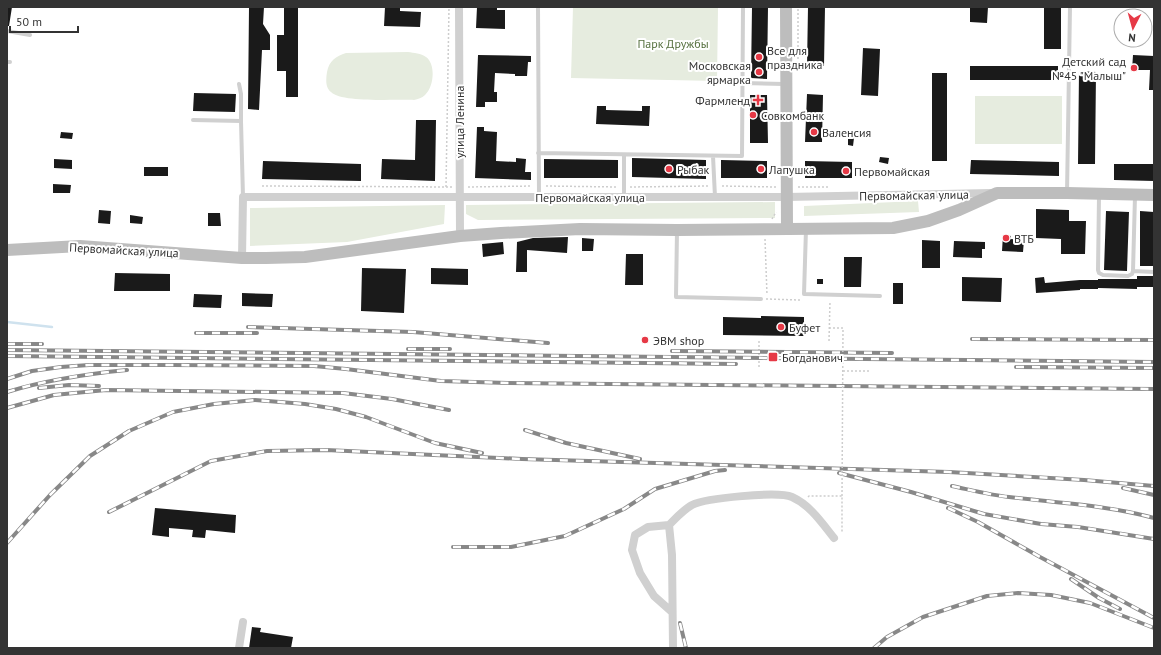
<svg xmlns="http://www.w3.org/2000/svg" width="1161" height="655" font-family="'PT Sans',sans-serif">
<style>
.green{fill:#e6ecdf}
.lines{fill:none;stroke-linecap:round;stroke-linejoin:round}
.stream{stroke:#cfe2ee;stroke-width:2.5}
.building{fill:#1a1a1a}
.path{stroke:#cdcdcd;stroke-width:1.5;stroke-dasharray:2 2;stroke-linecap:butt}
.lane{stroke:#d0d0d0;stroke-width:4}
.street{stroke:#d0d0d0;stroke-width:8}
.secondary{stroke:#bdbdbd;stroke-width:12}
.rail-casing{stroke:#888;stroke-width:4}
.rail{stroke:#fff;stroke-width:2.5;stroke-dasharray:8;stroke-linecap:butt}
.path-bridge{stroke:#cdcdcd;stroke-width:1.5;stroke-dasharray:2 2;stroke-linecap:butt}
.poi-dot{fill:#e63946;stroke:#fff;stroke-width:1.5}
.labels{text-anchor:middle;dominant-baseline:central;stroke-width:4;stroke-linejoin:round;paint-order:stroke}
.park-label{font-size:12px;fill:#56703f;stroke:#fff}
.poi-label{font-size:12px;fill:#333;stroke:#fff;text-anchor:start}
.street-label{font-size:12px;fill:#333;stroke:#fff}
</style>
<rect width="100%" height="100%" fill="#fff"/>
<!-- green -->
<path class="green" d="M573,7H718L717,81L571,78Z
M408,52C414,53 421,53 426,57C436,64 434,87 425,95C422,98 418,99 414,100C397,99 341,103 331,92C325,87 326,79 327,72C329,61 336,56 346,53Z
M975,96H1062V144H975Z
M918,201L919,212L804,216V206Z
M775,202V218L478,220L466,214V205Z
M445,205L444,224L347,242L250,246V208Z"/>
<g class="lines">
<!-- stream -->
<path class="stream" d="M7,322L52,327"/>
</g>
<!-- building -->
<path class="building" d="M7,7H12L9,26H7Z
M249,7H264L263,24L270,35V50H262L259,110L248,109Z
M284,7H298V97H286V71H277V35H284Z
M385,7H400V11L421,12L420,27L384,26Z
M477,7H497V10H505V29L476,28Z
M752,7H768L767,79L751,78Z
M808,7H825L824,66H807Z
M970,7H988L987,23L970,22Z
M1044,7H1061V49H1044Z
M863,48L880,49L878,96L861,95Z
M478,55L531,56V62H528L527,76H515V74L495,73L494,92H497V102H485V107H476Z
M1133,55L1154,56V90H1149L1150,70H1132Z
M970,66H1058V80H970Z
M1079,71L1096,72L1095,164H1078Z
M932,73H947V161H932Z
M194,93L236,94L235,112L193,111Z
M807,94L823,95L822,142H805Z
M750,95H767L768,143H750Z
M597,106H606V110L642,111V106H650L649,126L596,124Z
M416,120H436L435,181L381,179L382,159L415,160Z
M477,127H484V131L497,132L496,161L516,162V158L526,159L525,172H531V180L475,178Z
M61,132L73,133L72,139L60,138Z
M848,137L854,138L853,146L848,145Z
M880,157L889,158L888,164L879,162Z
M632,158L706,160V179L632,177Z
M54,159L72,160V169L54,168Z
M544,159L618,160V178H544Z
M721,160L767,161V178H721Z
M971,160L1059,162V176L970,174Z
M263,161L361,164V181L262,179Z
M805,161L852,162V178H805Z
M1114,164H1154V181L1114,180Z
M144,167H168V176H144Z
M53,184L71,185L70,193H53Z
M1036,209L1069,210V221H1086L1085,254H1061V239L1036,238Z
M99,210L111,211L110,224L98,223Z
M1106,211L1129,212L1127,271L1104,270Z
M1140,211L1154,212V266H1140Z
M208,213H220L221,226H208Z
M130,215L143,217L142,224L130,223Z
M1003,235L1011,236L1010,239L1024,240L1023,252L1002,251Z
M568,237L567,253L527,250V272H516L517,242L533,238Z
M582,238L594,239L593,251H582Z
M922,240L940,241V268H922Z
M954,241L985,242V249H982V258L953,257Z
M503,242L504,254L483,257L482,244Z
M626,254H643V285H625Z
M844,257H862L861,287H844Z
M362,268L406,269L404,313L361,311Z
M431,268L468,269V285L431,284Z
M115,273L170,274V291H114Z
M1137,276H1154V287H1137V289L1098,288V289H1080V290L1036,293L1035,278L1044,277L1045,283L1080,280H1098V279H1137Z
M962,277L1002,278L1001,302L962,301Z
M817,279H823V284H817Z
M893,283H903V304H893Z
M242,293L273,294L272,307L242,306Z
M194,294L222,295L221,308L193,307Z
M761,316L804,317V336L723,335V317L761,318Z
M155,508L236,515L235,533L206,530L205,538L192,537L193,530L169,528V537L152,535Z
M252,627L261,628L260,632L293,637L291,648H249Z"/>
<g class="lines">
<!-- path -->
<path class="path" d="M798,63V7
M262,186L452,187
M546,186L618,187
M722,186L776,187
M446,187L449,7
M468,187L532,186
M630,187L708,186
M798,187H830
M772,219L776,212
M765,239L767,295
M766,299L800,300
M829,328H843
M829,341L830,301
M759,367V340
M843,371H869
M808,497L809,496H842V533"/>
<!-- lane -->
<path class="lane" d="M538,7L539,197
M7,31L30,35
M7,62H10
M743,83L784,84
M239,84L241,94V121L243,197
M193,120L241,121
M538,153L742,156L743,7
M713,156L715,197
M1067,193L1070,7
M1099,196L1098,270L1099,273L1103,275L1128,276L1132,274L1133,271L1135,196
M624,197V155
M806,229L804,294L880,296
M677,231L676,297L761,299
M1133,271L1154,272"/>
<!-- street -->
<path class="street" d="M459,7L460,236
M242,258L243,197H786L992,193
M669,525L648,527L635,535L632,550L640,573L654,596L672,612
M239,648L243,622
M673,648L672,555L669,525C676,518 683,510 692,505C706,498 778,491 792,497C810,505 822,523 834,538"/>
<!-- secondary -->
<path class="secondary" d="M786,7L787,229
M7,250L80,246L242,258H266L305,257L460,236L501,233L580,229L677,230L893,228L928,221L959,210L997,193H1067L1154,195"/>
<!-- rail casing -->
<g class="rail-casing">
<path id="rail" d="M248,327L413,332L548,343
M196,333H257
M972,339L1154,340
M7,344H42
M408,349H450
M7,350L1154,362
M672,351L892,353
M7,356L736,364
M1016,367L1154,368
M7,379L32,371L61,367L89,365H171L314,366L346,369L441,381L508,383L1154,389
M39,388L69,385L99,386
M7,392C46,380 86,374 127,370
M7,408L54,395L106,390L343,393L392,399L449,410
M525,430L566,443L640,459
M839,473L911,492L984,514L1041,524L1078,527L1154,539
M952,486C971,490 990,495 1009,497C1057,503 1107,505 1154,518
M1123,488L1154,495
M948,508L978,522L1040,557L1154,618
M109,512L211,461L267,451L326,450L522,459L949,472L1084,480L1154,486
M7,543L50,495L90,456L129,431L173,412L214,404L255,400L305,404L336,409L366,417L435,443L482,453
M453,547H511L565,536L624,509L655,489L715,471L725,470
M1071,579L1099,598L1120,609
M680,623L686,648
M874,648L887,637L923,617L987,596L1018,593L1051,595L1090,603L1154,628"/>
</g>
<!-- rail -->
<use href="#rail" class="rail"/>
<!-- path-bridge -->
<path class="path-bridge" d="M842,496L843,328"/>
</g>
<!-- markers -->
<g class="poi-dot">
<circle cx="759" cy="57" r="4"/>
<circle cx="1134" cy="68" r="4"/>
<circle cx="759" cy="72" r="4"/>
<path d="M756 94h4v4h4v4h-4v4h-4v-4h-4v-4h4z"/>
<circle cx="753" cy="115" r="4"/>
<circle cx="814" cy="132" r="4"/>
<circle cx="669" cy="169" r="4"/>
<circle cx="761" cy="169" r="4"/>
<circle cx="846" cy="171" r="4"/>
<circle cx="1006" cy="238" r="4"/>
<circle cx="781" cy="327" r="4"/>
<circle cx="645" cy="340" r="4"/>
<rect x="768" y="352" width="10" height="10" rx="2"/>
</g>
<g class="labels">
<!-- park labels -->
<g class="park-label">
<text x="673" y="43">Парк Дружбы</text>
</g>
<!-- poi labels -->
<g class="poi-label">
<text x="767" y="50">Все для<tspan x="767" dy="14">праздника</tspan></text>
<text x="1126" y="61" text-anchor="end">Детский сад<tspan x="1126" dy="14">№45 "Малыш"</tspan></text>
<text x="751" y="65" text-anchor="end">Московская<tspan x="751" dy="14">ярмарка</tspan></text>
<text x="750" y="100" text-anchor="end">Фармленд</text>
<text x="761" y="115">Совкомбанк</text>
<text x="822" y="132">Валенсия</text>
<text x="677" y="169">Рыбак</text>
<text x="769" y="169">Лапушка</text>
<text x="854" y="171">Первомайская</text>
<text x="1014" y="238">ВТБ</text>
<text x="789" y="327">Буфет</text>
<text x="653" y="340">ЭВМ shop</text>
<text x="782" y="357">Богданович</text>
</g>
<!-- street labels -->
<g class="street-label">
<text transform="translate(459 122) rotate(-90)">улица Ленина</text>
<text transform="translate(914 195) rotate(-1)">Первомайская улица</text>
<text x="590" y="197">Первомайская улица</text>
<text transform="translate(124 250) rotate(3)">Первомайская улица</text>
</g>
</g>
<!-- border -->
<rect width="1161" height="655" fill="none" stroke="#333333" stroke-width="16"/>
<!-- north arrow -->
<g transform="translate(1133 28) rotate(186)"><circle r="19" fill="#ffffff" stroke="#adadad"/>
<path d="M0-3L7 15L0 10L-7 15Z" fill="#e63946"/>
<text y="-6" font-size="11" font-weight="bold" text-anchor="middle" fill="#333333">N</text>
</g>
<!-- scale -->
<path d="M10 26v6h68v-6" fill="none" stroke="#333333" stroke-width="2"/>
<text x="16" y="26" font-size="12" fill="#333333" stroke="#ffffff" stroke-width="3" paint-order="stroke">50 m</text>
</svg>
